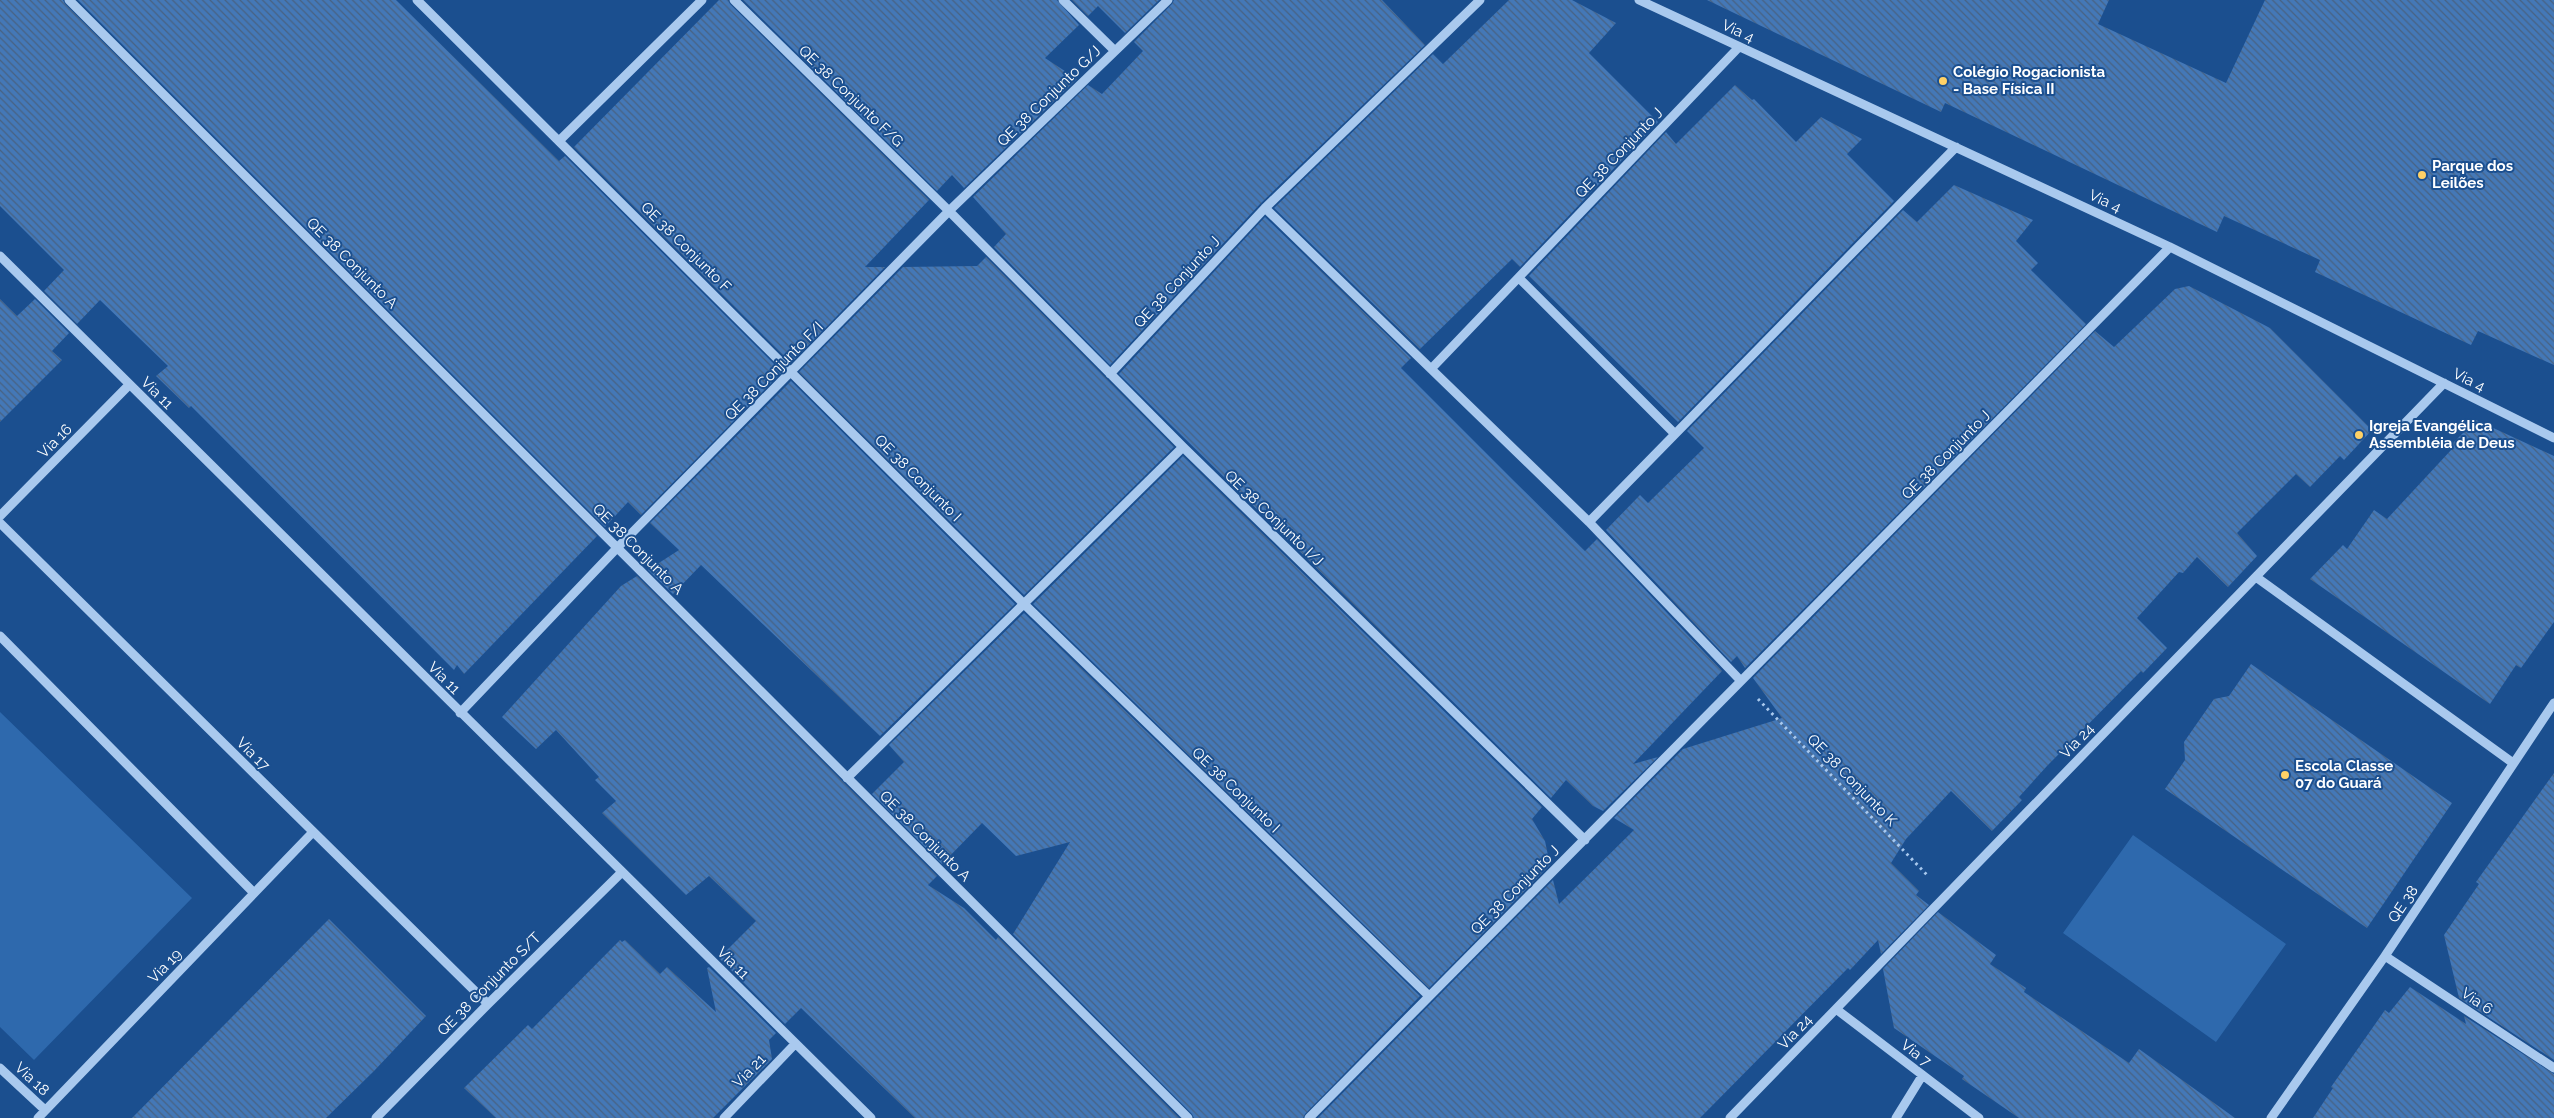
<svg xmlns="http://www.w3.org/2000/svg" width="2554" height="1118" font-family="Raleway,sans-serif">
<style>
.green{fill:#2e69ad}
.building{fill:url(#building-back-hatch)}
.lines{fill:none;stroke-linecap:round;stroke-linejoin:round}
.path{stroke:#a9c9ee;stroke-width:3;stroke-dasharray:2.5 4;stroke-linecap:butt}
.minor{stroke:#a9c9ee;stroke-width:9}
.poi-dot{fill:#ffd166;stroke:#1b4f8f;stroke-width:2}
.labels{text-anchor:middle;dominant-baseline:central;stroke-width:4;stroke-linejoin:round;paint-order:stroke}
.street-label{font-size:15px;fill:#fff;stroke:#1b4f8f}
.poi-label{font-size:15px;font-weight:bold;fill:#fff;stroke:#1b4f8f;text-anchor:start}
</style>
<defs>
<pattern id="building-back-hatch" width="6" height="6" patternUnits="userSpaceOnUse" patternTransform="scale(1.25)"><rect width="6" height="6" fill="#4478b7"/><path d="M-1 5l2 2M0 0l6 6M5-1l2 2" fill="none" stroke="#486282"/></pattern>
</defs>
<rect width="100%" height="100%" fill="#1b4f8f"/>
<!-- green -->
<path class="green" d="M0,712L192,898L34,1060L0,1027Z
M2133,835L2286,944L2216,1042L2063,933Z"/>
<!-- building -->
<path class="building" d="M0,0H63L65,4L597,536L464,674L457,665L454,670L191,406L189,408L156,376L168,366L100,300L77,324L44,291L64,270L0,206Z
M78,0H396L559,161L565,156L782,372L641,515L628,502L605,527Z
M719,0H728L730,4L929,200L865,267H885L791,363L574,147Z
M743,0H1057L1079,25L1045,58L1077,79L964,188L952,175L937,191Z
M1072,0H1159L1125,33L1098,6L1088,16Z
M1174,0H1382L1425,45L1260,204L1110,365L994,247L1006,234L973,197L1088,85L1102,94L1143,51L1134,42L1172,4Z
M1509,0H1572L1616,23L1589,53L1658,122L1520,267L1512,259L1420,349L1274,208L1433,54L1443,64Z
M1707,0H2109L2098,24L2226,83L2265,0H2554V365L2478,331L2471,345L2315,272L2320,260L2224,216L2217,232L1945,103L1941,112Z
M1735,85L1752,100L1754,99L1796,142L1821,117L1862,139L1847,154L1894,201L1678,422L1529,276L1666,132L1676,144Z
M1954,185L2033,220L2016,241L2038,263L2031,270L2086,324L1745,668L1737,656L1731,662L1606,530L1640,495L1648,503L1704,448L1687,431L1903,210L1917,222Z
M1265,217L1411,358L1401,368L1514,481L1585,551L1597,539L1722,671L1633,764L1658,757L1603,811L1593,806L1566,780L1551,798L1119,374Z
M986,257L1174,447L1024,595L799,372L903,267L977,266Z
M2189,286L2270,328L2372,430L2344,460L2340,456L2310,487L2296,474L2237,533L2257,556L2228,587L2197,557L2183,573L2179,572L2137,618L2167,648L2143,673L2141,671L2047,766L2019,797L2022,800L1992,831L1951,791L1906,839L1891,863L1919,891L1916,895L1929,905L1881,954L1878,940L1850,970L1848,968L1700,1118H1318L1553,880L1559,904L1634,830L1614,818L1683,749L1782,718L1753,678L2095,331L2114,347L2175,289Z
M0,299L17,316L35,299L69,333L52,351L62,360L0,422Z
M791,381L1015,604L880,736L701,565L673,594L648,570L679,550L650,523Z
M2476,420L2554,456V622L2521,668L2516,665L2490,704L2310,579L2343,545L2347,549L2374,510L2387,519L2452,449L2450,446Z
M1183,456L1542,807L1532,819L1545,841L1550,865L1429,988L1033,604Z
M637,576L937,876L928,885L964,908L996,940L998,937L1179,1118H915L801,1008L785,1024L719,958L756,921L709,876L686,895L602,813L616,801L595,780L599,777L556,730L536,749L502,717L621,586Z
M1024,613L1420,996L1305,1114L1303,1118H1194L1192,1114L1013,934L1070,842L1016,856L982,823L942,864L872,794L904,762L889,745Z
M2251,664L2452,803L2367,928L2165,789L2185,760L2184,742L2214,699L2229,696Z
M2554,773V1060L2459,998L2444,935L2479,884L2476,882Z
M1938,912L1996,955L1990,964L2026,988L2024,992L2129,1063L2139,1049L2235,1118H2019L1962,1079L1964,1076L1894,1028L1883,969Z
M329,919L426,1016L374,1071L326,1118H132Z
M620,940L622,942L625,940L660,974L667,967L716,1012L707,968L709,967L776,1033L769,1040L772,1059L713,1118H496L464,1088L528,1025L532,1029Z
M2410,987L2466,1024L2464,1016L2554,1074V1118H2313L2333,1088L2331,1087L2385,1010L2389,1013Z"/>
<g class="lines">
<!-- path -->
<path class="path" d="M1758,699L1929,877"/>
<!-- minor -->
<path class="minor" d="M69,0L1188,1118
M417,0L1023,603L1429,996
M734,0L949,211L1183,447L1585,840
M1063,0L1115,51
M1639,0L2170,247L2554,438
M559,141L702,0
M1265,208L1589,522L1741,681
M0,256L871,1118
M1519,278L1674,433
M1431,369L1739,47
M1110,374L1265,208L1480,0
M0,516L129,385
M1589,522L1956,147
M0,523L488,1004
M2256,577L2513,763
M0,636L254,893
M460,713L617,548L949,211L1168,0
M847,778L1183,447
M2385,956L2554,1068
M1836,1009L1979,1118
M0,1068L45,1110
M38,1118L313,832
M376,1118L488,1004L622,872
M724,1118L795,1044
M1309,1118L2170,247
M1730,1118L2444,383
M1896,1118L1922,1076
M2271,1118L2385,956L2554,703"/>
</g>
<!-- markers -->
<g class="poi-dot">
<circle cx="1943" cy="81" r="5"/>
<circle cx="2422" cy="175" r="5"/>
<circle cx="2359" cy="435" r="5"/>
<circle cx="2285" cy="775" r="5"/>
</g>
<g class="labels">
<!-- street labels -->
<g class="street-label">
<text transform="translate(1738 31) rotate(25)">Via 4</text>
<text transform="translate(851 96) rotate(44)">QE 38 Conjunto F/G</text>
<text transform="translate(1049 96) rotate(-44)">QE 38 Conjunto G/J</text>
<text transform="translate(1619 153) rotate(-46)">QE 38 Conjunto J</text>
<text transform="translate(2105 201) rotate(25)">Via 4</text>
<text transform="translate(686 247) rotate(45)">QE 38 Conjunto F</text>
<text transform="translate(352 263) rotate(45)">QE 38 Conjunto A</text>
<text transform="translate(1177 282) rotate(-47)">QE 38 Conjunto J</text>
<text transform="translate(774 371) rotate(-45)">QE 38 Conjunto F/I</text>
<text transform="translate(2469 380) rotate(26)">Via 4</text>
<text transform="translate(157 393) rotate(45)">Via 11</text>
<text transform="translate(55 441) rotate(-45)">Via 16</text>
<text transform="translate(1946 455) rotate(-45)">QE 38 Conjunto J</text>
<text transform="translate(918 478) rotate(45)">QE 38 Conjunto I</text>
<text transform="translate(1274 518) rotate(44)">QE 38 Conjunto I/J</text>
<text transform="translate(638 549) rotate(45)">QE 38 Conjunto A</text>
<text transform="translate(444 678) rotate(45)">Via 11</text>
<text transform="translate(2077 741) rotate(-46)">Via 24</text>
<text transform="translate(253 754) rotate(45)">Via 17</text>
<text transform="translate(1852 780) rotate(46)">QE 38 Conjunto K</text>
<text transform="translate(1236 790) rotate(44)">QE 38 Conjunto I</text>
<text transform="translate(925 836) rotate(45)">QE 38 Conjunto A</text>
<text transform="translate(1515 890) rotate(-45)">QE 38 Conjunto J</text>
<text transform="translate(2403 904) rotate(-56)">QE 38</text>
<text transform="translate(733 963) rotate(45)">Via 11</text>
<text transform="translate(165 966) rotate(-46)">Via 19</text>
<text transform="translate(489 984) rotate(-45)">QE 38 Conjunto S/T</text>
<text transform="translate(2477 1001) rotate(34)">Via 6</text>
<text transform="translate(1795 1032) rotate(-46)">Via 24</text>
<text transform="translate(1916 1053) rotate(38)">Via 7</text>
<text transform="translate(749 1071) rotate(-46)">Via 21</text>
<text transform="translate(32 1079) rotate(43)">Via 18</text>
</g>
<!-- poi labels -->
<g class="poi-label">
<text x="1953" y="72">Colégio Rogacionista<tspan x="1953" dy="17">- Base Física II</tspan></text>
<text x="2432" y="166">Parque dos<tspan x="2432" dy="17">Leilões</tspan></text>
<text x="2369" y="426">Igreja Evangélica<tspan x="2369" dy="17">Assembléia de Deus</tspan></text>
<text x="2295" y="766">Escola Classe<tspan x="2295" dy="17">07 do Guará</tspan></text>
</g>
</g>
</svg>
